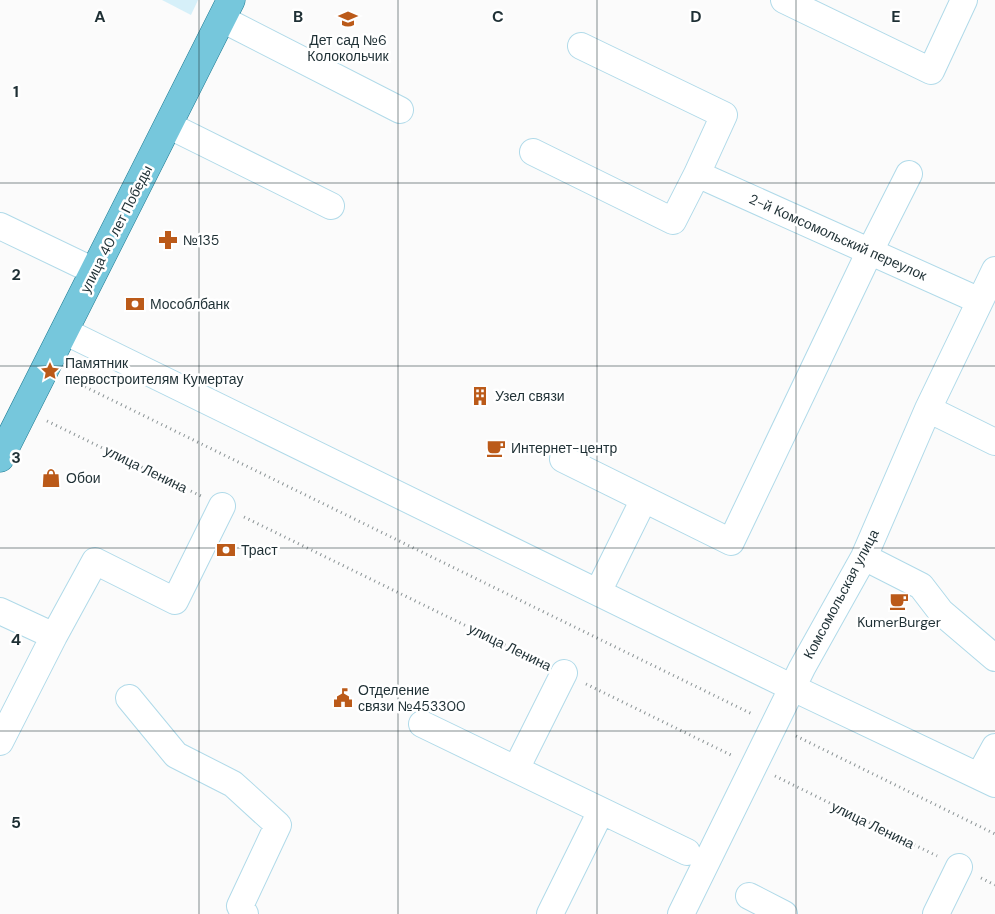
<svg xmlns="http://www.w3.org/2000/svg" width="995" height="914" font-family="'DM Sans',sans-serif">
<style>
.pitch{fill:#d6f0f9}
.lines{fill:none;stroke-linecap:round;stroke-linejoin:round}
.minor-casing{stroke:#b0dae9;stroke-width:28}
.major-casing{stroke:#1c7a92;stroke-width:29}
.path{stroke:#8a9395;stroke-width:3;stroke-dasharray:1 4;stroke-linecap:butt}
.minor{stroke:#fff;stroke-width:26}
.major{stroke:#76c7dc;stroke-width:28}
.grid{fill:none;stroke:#1f3035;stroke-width:1;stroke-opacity:0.55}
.labels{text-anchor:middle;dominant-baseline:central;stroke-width:5;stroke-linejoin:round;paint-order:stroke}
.poi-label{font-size:14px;fill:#1f3035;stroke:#fff;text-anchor:start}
.street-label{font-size:14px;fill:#1f3035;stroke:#fff}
.grid-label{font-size:16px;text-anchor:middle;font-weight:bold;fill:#1f3035;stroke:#fff;stroke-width:5;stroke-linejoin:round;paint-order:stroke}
</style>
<rect width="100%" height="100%" fill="#fbfbfb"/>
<!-- pitch -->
<path class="pitch" d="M162,0H198L191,15Z"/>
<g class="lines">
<!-- minor casing -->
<g class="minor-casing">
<path id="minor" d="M784,0L931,71L964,0
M222,19L400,110
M581,46L724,115L697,174L980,301
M168,125L331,206
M533,152L673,221L697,174
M0,226L94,271
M64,331L793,688L995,784
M928,409L995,442
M563,459L731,542L870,251L909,174
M864,557L921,586L941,612L995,658
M598,592L644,499
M0,611L54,636L95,561L175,601L222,506
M129,698L176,755L233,784L278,825L240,906L245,914
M422,724L687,852
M0,742L54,636
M516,769L564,673
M979,776L995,747
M749,896L784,914
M550,914L601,811
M681,914L802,668L864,557L928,409L995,270
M936,914L959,867"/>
</g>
<!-- major casing -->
<g class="major-casing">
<path id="major" d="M0,458L231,0"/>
</g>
<!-- path -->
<path class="path" d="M67,378L752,714
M47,421L201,496
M244,517L542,663
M586,684L733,756
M796,736L995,834
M775,776L937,856
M981,878L995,885"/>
<!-- minor -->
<use href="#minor" class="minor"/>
<!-- major -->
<use href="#major" class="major"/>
</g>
<!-- grid -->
<path class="grid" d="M199,0V914M398,0V914M597,0V914M796,0V914M0,183H995M0,366H995M0,548H995M0,731H995"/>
<!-- icons -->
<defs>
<g id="school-bare" transform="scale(1.5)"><path d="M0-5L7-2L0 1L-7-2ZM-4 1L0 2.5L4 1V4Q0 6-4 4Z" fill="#bb5a19" stroke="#fff" stroke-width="2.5" paint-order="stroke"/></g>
<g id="pharmacy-bare" transform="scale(1.5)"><path d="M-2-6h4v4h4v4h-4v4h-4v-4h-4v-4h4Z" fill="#bb5a19" stroke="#fff" stroke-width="2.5" paint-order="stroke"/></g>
<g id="bank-bare" transform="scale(1.5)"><path d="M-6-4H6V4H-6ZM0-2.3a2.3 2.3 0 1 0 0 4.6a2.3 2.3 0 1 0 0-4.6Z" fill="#bb5a19" stroke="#fff" stroke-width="2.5" paint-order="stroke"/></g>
<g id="sight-bare" transform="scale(1.5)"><path d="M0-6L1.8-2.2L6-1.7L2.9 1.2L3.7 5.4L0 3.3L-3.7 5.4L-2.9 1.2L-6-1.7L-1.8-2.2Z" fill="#bb5a19" stroke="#fff" stroke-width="2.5" paint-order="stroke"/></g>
<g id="building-bare" transform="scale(1.5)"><path d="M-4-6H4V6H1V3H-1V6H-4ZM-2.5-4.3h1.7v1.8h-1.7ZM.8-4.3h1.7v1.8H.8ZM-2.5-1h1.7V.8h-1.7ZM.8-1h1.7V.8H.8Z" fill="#bb5a19" stroke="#fff" stroke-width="2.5" paint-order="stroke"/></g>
<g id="cafe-bare" transform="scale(1.5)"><path d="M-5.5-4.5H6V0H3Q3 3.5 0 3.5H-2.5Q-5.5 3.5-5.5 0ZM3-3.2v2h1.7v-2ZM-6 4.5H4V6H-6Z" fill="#bb5a19" stroke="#fff" stroke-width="2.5" paint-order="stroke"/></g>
<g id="shop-bare" transform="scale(1.5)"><path d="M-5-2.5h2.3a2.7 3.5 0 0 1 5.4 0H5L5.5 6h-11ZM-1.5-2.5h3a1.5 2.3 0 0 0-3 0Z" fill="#bb5a19" stroke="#fff" stroke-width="2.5" paint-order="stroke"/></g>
<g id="civic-bare" transform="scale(1.5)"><path d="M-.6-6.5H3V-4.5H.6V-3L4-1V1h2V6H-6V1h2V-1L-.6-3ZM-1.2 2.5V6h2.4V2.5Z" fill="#bb5a19" stroke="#fff" stroke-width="2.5" paint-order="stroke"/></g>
</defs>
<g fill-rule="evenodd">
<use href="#school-bare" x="348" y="19"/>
<use href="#pharmacy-bare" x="168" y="240"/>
<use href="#bank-bare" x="135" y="304"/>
<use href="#sight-bare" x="50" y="371"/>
<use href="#building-bare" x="480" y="396"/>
<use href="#cafe-bare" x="496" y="448"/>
<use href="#shop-bare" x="51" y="478"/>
<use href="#bank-bare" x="226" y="550"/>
<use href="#cafe-bare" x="899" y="601"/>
<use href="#civic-bare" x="343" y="698"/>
</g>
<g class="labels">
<!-- poi labels -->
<g class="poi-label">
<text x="348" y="40" text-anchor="middle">Дет сад №6<tspan x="348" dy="16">Колокольчик</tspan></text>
<text x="183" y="240">№135</text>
<text x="150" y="304">Мособлбанк</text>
<text x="65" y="363">Памятник<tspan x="65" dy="16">первостроителям Кумертау</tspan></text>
<text x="495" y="396">Узел связи</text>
<text x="511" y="448">Интернет-центр</text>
<text x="66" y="478">Обои</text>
<text x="241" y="550">Траст</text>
<text x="899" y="622" text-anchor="middle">KumerBurger</text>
<text x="358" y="690">Отделение<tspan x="358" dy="16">связи №453300</tspan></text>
</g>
<!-- street labels -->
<g class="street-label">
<text transform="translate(116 229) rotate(-63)">улица 40 лет Победы</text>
<text transform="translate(838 237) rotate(24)">2-й Комсомольский переулок</text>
<text transform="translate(146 469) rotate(26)">улица Ленина</text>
<text transform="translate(841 594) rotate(-62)">Комсомольская улица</text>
<text transform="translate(510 647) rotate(26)">улица Ленина</text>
<text transform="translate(873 825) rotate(26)">улица Ленина</text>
</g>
</g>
<g class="grid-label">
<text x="100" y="22">A</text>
<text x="298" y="22">B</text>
<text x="498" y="22">C</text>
<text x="696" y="22">D</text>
<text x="896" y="22">E</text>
<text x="16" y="97">1</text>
<text x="16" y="280">2</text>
<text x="16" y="463">3</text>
<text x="16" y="645">4</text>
<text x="16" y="828">5</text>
</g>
</svg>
